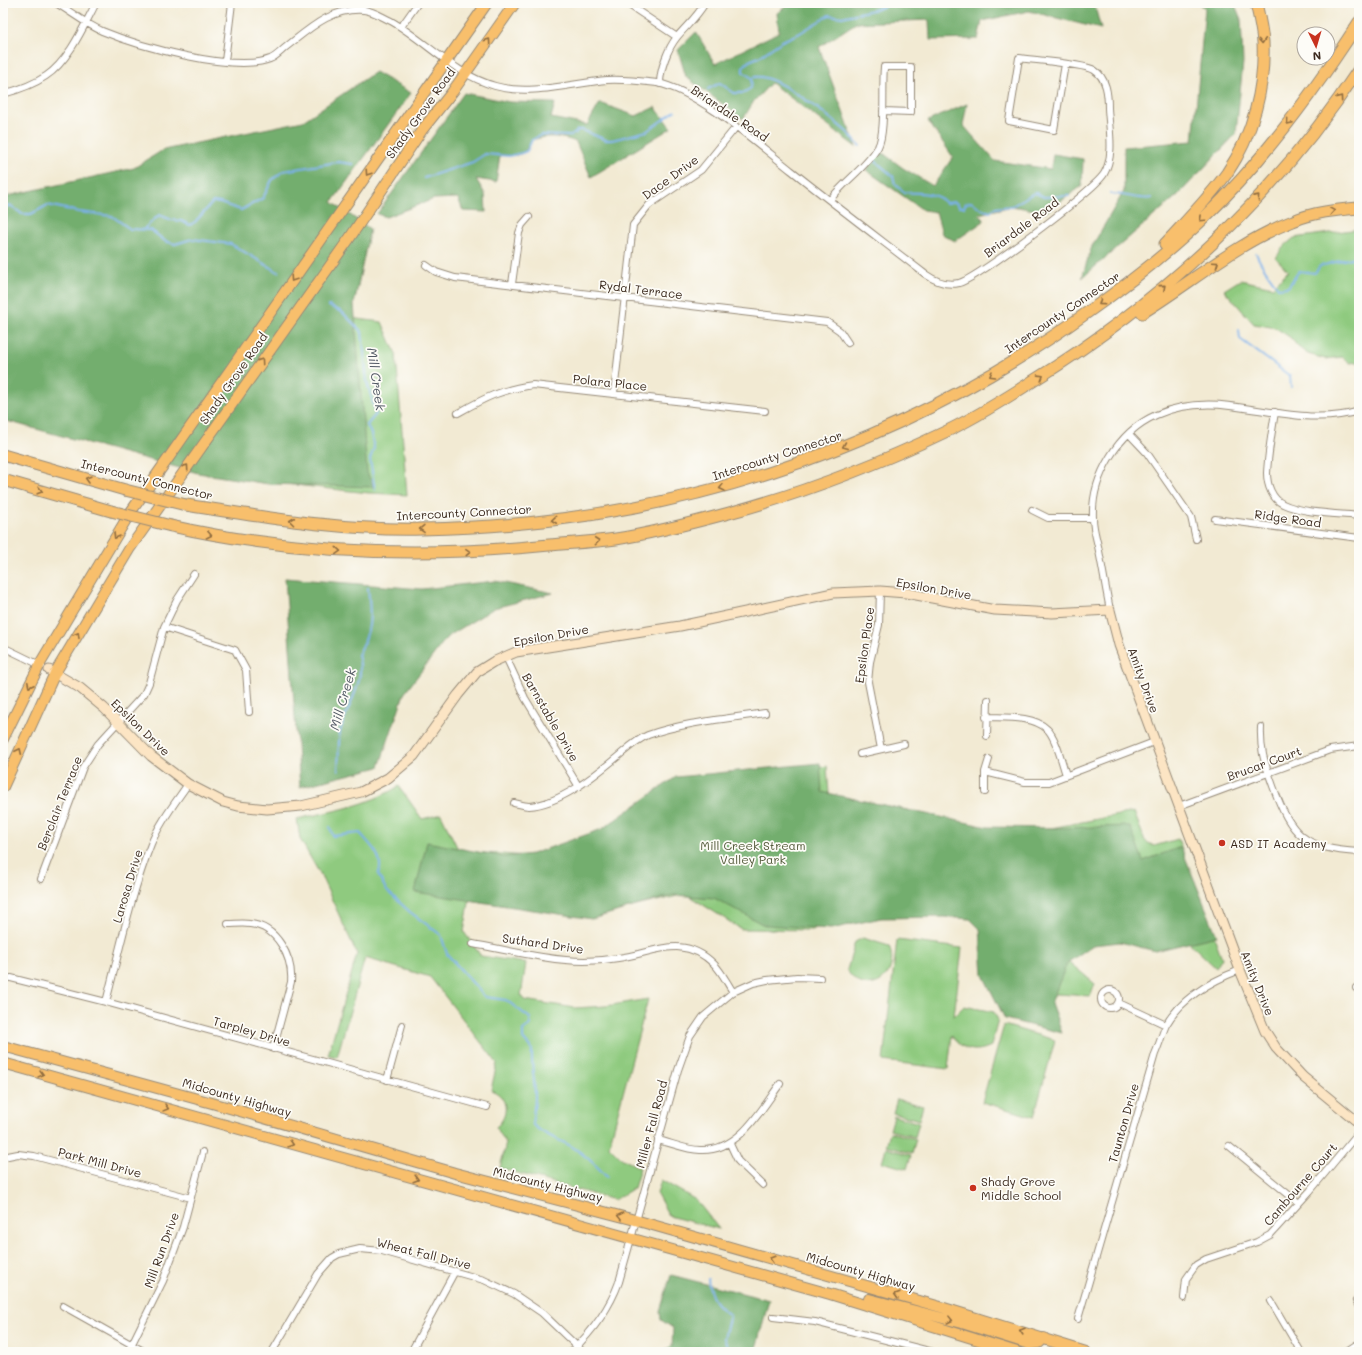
<svg xmlns="http://www.w3.org/2000/svg" width="1362" height="1355" font-family="Mali,sans-serif">
<style>
.green{fill:#8fca7f;stroke:#657a4e}
.forest{fill:#73ae6e;stroke:#576c46}
.lines{fill:none;stroke-linecap:round;stroke-linejoin:round}
.stream{stroke:#7cb1ea;stroke-width:2}
.street-casing{stroke:#968a78;stroke-width:8}
.secondary-casing{stroke:#968a78;stroke-width:11}
.primary-casing{stroke:#968a78;stroke-width:12}
.highway-casing{stroke:#968a78;stroke-width:13}
.street{stroke:#fff;stroke-width:6}
.secondary{stroke:#fce5c4;stroke-width:9}
.primary{stroke:#f8bf6c;stroke-width:10}
.highway{stroke:#f8bf6c;stroke-width:11}
.highway-bridge-casing{stroke:#968a78;stroke-width:13;stroke-linecap:butt}
.highway-bridge{stroke:#f8bf6c;stroke-width:11}
.oneway{stroke:#906d41}
.poi-dot{fill:#c8321e;stroke:#fdfcf7;stroke-width:1.5}
.labels{text-anchor:middle;dominant-baseline:central;stroke-width:3.5;stroke-linejoin:round;paint-order:stroke}
.street-label{font-size:12px;fill:#3b2a1e;stroke:#fdfcf7}
.poi-label{font-size:12px;fill:#3b2a1e;stroke:#fdfcf7;text-anchor:start}
.park-label{font-size:12px;fill:#545a3b;stroke:#fdfcf7}
.water-label{font-size:13px;font-style:italic;fill:#525965;stroke:#fdfcf7}
</style>
<rect width="100%" height="100%" fill="#fdfcf7"/>
<filter id="ink" filterUnits="userSpaceOnUse"><feTurbulence type="fractalNoise" baseFrequency=".025" numOctaves="2"/><feDisplacementMap in="SourceGraphic" scale="8" xChannelSelector="R" yChannelSelector="G"/><feConvolveMatrix kernelMatrix="1 2 1 2 8 2 1 2 1" color-interpolation-filters="sRGB"/></filter>
<filter id="wash" filterUnits="userSpaceOnUse"><feTurbulence type="fractalNoise" baseFrequency=".012" numOctaves="4" result="noise"/><feDisplacementMap in="SourceGraphic" scale="16" xChannelSelector="R" yChannelSelector="G"/><feGaussianBlur stdDeviation="0.9" result="paint"/><feColorMatrix in="noise" values="0 0 0 0 0 0 0 0 0 0 0 0 0 0 0 0 0 1.4 0 .05"/><feComposite in="paint" operator="in"/></filter>
<g filter="url(#wash)">
<rect width="100%" height="100%" fill="#f2ead3"/>
<!-- green -->
<path class="green" d="M1359,229V362L1350,363L1342,357L1325,359L1308,354L1298,347L1291,338L1276,328L1254,324L1224,290L1240,280L1273,287L1288,271L1276,258L1283,247L1294,238Z
M309,313L382,322L396,354L407,495L369,493L285,484Z
M827,766L829,794L912,811L911,814L986,829L1051,828L1134,812L1145,841L1154,846L1178,839L1222,958L1216,968L1175,929L1109,932L1063,957L1095,984L1090,996L990,990L994,883L820,878L813,930L741,929L686,894L591,917L470,897L464,932L481,956L526,963L521,996L524,1000L575,1008L606,1006L648,999L609,1146L621,1158L640,1168L634,1188L614,1200L500,1168L506,1143L496,1127C510,1116 508,1096 491,1090L497,1063L430,977L365,958L337,1057L328,1055L357,954L321,876L300,839L297,819C332,811 368,806 399,786L422,819L441,814L459,851L569,859L678,791Z
M863,938L889,946C902,978 865,1001 847,970L855,942Z
M897,940L962,948L954,1016L964,1006L994,1012L998,1020L991,1046C975,1054 961,1050 952,1035L948,1069L883,1061Z
M1004,1025L1055,1040L1034,1117L982,1102Z
M897,1099L923,1106L919,1120L893,1113Z
M894,1116L919,1123L915,1137L890,1130Z
M890,1132L916,1139L912,1153L886,1146Z
M886,1148L911,1155L907,1169L882,1162Z
M661,1180L696,1200L719,1229L669,1216L657,1194Z"/>
<!-- forest -->
<path class="forest" d="M791,3H1094L1101,29L1029,11L982,21L978,39L930,40L929,20L856,23L819,47L856,147L771,83L754,101L743,119L686,77L678,50L696,32L715,64L779,32L777,13Z
M1199,3H1234L1241,19L1243,62L1236,134L1178,195L1082,278L1091,248L1124,191V147L1193,141L1205,8Z
M375,72L411,93L332,202L370,229L354,304L367,473L374,487L268,484L198,473L3,420V197L134,168L163,150L303,121Z
M464,93L510,102L555,103L551,118L587,125L600,103L636,116L655,107L671,128L591,177L576,142C560,136 548,135 532,140C524,157 517,156 500,155L496,182L476,179L485,194L486,212L463,211L458,198L434,199L386,217L377,214Z
M967,104L963,125L995,161L1051,169L1053,154L1083,159L1082,186L1046,212L1012,206L979,214L984,221L955,241L942,234L936,212L923,210L866,170L880,151L903,168L933,186L953,157L928,121Z
M285,578L422,589L495,581L553,593L494,608L447,637L404,694L379,767L300,787Z
M820,763L822,792L988,827L1058,828L1130,826L1143,861L1181,847L1217,936L1155,951L1120,942L1093,945L1067,963L1051,1003L1062,1033L1005,1019L983,975L980,929L970,919L945,917L881,918L831,929L764,925L714,898L673,895L592,919L415,892L427,842L504,857L532,854L602,829L676,777Z
M671,1275L769,1300L755,1352H661L672,1346L673,1328L661,1320L660,1311Z"/>
<g class="lines">
<!-- stream -->
<path class="stream" d="M752,78C770,68 832,119 847,132C852,136 855,142 860,146
M708,89L720,83L734,93H743L751,88L752,78L743,72V67L749,61L759,57L782,41L800,33L829,15L842,17L877,9L893,3
M874,160L893,176L895,184L904,192C919,194 935,191 946,203L955,202L960,207H964L966,203L971,202L984,210L990,212L995,208L1012,206L1032,194L1036,193L1044,197L1069,196
M424,178L473,162L485,154L509,156L522,153L527,151L532,140L541,135L568,136L576,133L577,130H582L606,140H612L647,131L675,111
M1110,194C1124,193 1140,201 1152,198
M3,208L10,205L22,214H31L48,205L79,212L112,216L130,229L151,230L165,241L175,244L192,239L231,244L278,272
M145,228L159,215L172,220L181,221L190,225L195,222L213,202L220,203L241,210L263,198L272,180L283,171L338,162L353,164
M1256,253C1260,265 1271,277 1278,288L1288,287L1299,271L1315,273L1320,266L1359,256
M329,306L342,312L362,332L367,382L376,414L367,425L371,434L374,448L370,459L375,490
M1239,330L1240,339L1290,376L1291,387
M338,770C339,758 338,744 340,732C346,706 367,682 358,655C372,630 371,615 368,588
M330,827L333,836L360,833C370,845 386,858 378,875L387,891L410,912L441,935L447,954L485,997L506,1000L530,1018V1025L523,1030V1039L532,1049C531,1065 535,1081 535,1097C535,1107 532,1115 533,1125C545,1136 558,1139 571,1146C586,1155 596,1165 607,1177
M708,1279C710,1297 715,1305 730,1315L724,1338L729,1352"/>
</g>
</g>
<g filter="url(#ink)">
<g class="lines">
<!-- street casing -->
<g class="street-casing">
<path id="street" d="M56,3C71,12 86,24 102,31C138,46 234,73 270,59C276,57 281,51 286,47C309,29 332,7 364,10C374,11 382,17 391,21C426,41 455,75 495,86C529,96 573,83 607,80C624,79 640,81 657,83C697,90 759,145 792,171C836,206 881,240 925,274C935,281 946,286 959,283C978,278 1093,191 1104,174C1115,155 1109,129 1108,108C1108,95 1107,78 1094,70C1085,64 1033,60 1019,58L1009,121L1054,130L1065,64
M626,3L677,37
M401,27L418,3
M225,61L232,3
M660,84C660,69 668,48 677,37C687,25 697,17 705,3
M3,94C18,90 33,85 46,76C68,62 84,26 96,3
M830,200C844,181 866,168 878,147C886,132 882,86 884,67H911V112L883,111
M426,265L436,272L455,278L827,322L840,331L848,343
M512,284L519,233L522,225L529,217
M614,393L633,225L649,205L701,170L736,127
M1275,412C1272,432 1268,453 1267,473C1267,485 1272,499 1283,504C1301,513 1339,514 1359,516
M458,413C486,397 500,390 533,385L765,411
M1129,434L1147,453L1191,517L1196,539
M1032,510L1048,518H1093
M1215,519L1359,538
M880,591L879,625L870,662L868,682L881,749
M1110,610C1106,590 1103,571 1099,551C1097,540 1093,529 1093,518C1091,477 1118,432 1156,415C1179,405 1206,403 1230,406C1273,411 1317,424 1359,411
M164,627L235,650L246,670L249,712
M3,647L42,666
M506,657L525,698L579,787
M986,717C1004,718 1033,715 1047,729C1056,737 1062,763 1066,775
M1261,727C1260,752 1265,763 1273,786C1291,836 1305,849 1359,852
M987,736L988,700
M860,754L904,744
M985,772L1025,782H1049L1154,742
M985,792V772L989,759
M514,803C519,804 524,806 529,806C560,804 593,777 616,758C626,750 636,740 648,735C685,722 726,719 765,713
M1179,806L1330,750L1359,746
M41,879L83,767L98,744L144,694L149,683L164,627L177,600L194,574
M228,924C235,924 243,923 250,924C277,926 293,958 291,982L273,1049
M473,944C507,950 551,961 584,961C595,961 607,960 618,958C654,953 683,933 714,964C722,972 727,983 733,992
M11,978L106,1002L487,1107
M1356,988H1359
M1101 999a9 9 0 1 1 18 0a9 9 0 1 1-18 0Z
M106,1002C120,949 131,894 151,844C160,822 175,803 188,784
M1119,1003L1166,1025
M387,1080L402,1025
M658,1140C671,1143 687,1150 700,1150C739,1152 760,1111 780,1084
M730,1144L738,1161L763,1185
M1229,1146L1299,1203
M3,1157L18,1154L34,1156L191,1198
M1184,1298L1186,1279L1196,1265L1206,1259L1257,1242L1270,1235L1310,1191L1359,1132
M1271,1301L1301,1352
M1356,1301L1359,1307
M63,1306L145,1352
M773,1317L815,1322L933,1352
M1078,1319L1155,1054C1159,1045 1162,1034 1166,1025C1182,997 1211,981 1240,970
M128,1352L163,1281L183,1227L203,1152
M272,1352L318,1274L332,1258L339,1254L360,1249L382,1251L484,1280L514,1294L542,1313L583,1352
M411,1352L455,1271
M571,1352C593,1331 609,1310 619,1282L678,1070L690,1036L703,1017L733,992L753,983L767,980L797,977L820,978
M1345,1352L1359,1343"/>
</g>
<!-- secondary casing -->
<g class="secondary-casing">
<path id="secondary" d="M49,670L80,688L104,708L151,756L188,784L223,802L238,806L267,809L301,806L361,792L388,778L414,756L458,695L477,672L493,662L516,652L680,626L833,593L880,591L906,593L995,610L1052,613L1110,610L1119,645L1240,970L1265,1031L1276,1048L1303,1077L1359,1123"/>
</g>
<!-- primary casing -->
<g class="primary-casing">
<path id="primary" d="M3,739L41,662L130,513L487,3
M3,787L55,673L130,548L349,239L422,130L453,91L515,3
M3,1046L212,1103L455,1173L635,1220L944,1308L1086,1352
M3,1063L830,1294L1017,1352
M869,1299L962,1323L1029,1344L1039,1343L1044,1338"/>
</g>
<!-- highway casing -->
<g class="highway-casing">
<path id="highway" d="M1165,244C1186,221 1209,198 1227,173C1253,135 1265,87 1263,42C1262,29 1259,16 1256,3
M1142,313C1192,282 1238,242 1293,221C1314,212 1337,210 1359,208
M3,455L125,490
M3,480L111,511
M186,505C264,517 342,531 422,529C663,525 892,453 1088,312C1128,284 1168,253 1204,218C1264,160 1314,92 1359,22
M171,526C296,554 422,558 549,545C571,543 594,542 616,539C654,533 692,523 729,513C803,493 876,465 945,432C975,418 1005,399 1033,381C1161,302 1276,196 1359,69"/>
</g>
<!-- street -->
<use href="#street" class="street"/>
<!-- secondary -->
<use href="#secondary" class="secondary"/>
<!-- primary -->
<use href="#primary" class="primary"/>
<!-- highway -->
<use href="#highway" class="highway"/>
<!-- highway-bridge casing -->
<g class="highway-bridge-casing">
<path id="highway-bridge" d="M125,490L186,505
M111,511L171,526"/>
</g>
<!-- highway-bridge -->
<use href="#highway-bridge" class="highway-bridge"/>
</g>
<!-- one-way arrows -->
<defs><path id="oneway-chevron" d="M-2-3.5L2.5 0L-2 3.5" fill="none" stroke-width="1.6" stroke-linecap="round" stroke-linejoin="round"/></defs>
<g class="oneway">
<use href="#oneway-chevron" transform="translate(488 41) rotate(-55)"/>
<use href="#oneway-chevron" transform="translate(1262 41) rotate(86)"/>
<use href="#oneway-chevron" transform="translate(1340 98) rotate(-54)"/>
<use href="#oneway-chevron" transform="translate(1289 122) rotate(130)"/>
<use href="#oneway-chevron" transform="translate(368 173) rotate(124)"/>
<use href="#oneway-chevron" transform="translate(1257 197) rotate(-48)"/>
<use href="#oneway-chevron" transform="translate(1332 211) rotate(-9)"/>
<use href="#oneway-chevron" transform="translate(1202 219) rotate(137)"/>
<use href="#oneway-chevron" transform="translate(1216 264) rotate(-34)"/>
<use href="#oneway-chevron" transform="translate(293 279) rotate(124)"/>
<use href="#oneway-chevron" transform="translate(1163 287) rotate(-41)"/>
<use href="#oneway-chevron" transform="translate(1101 303) rotate(144)"/>
<use href="#oneway-chevron" transform="translate(261 361) rotate(-55)"/>
<use href="#oneway-chevron" transform="translate(992 375) rotate(150)"/>
<use href="#oneway-chevron" transform="translate(1041 377) rotate(-32)"/>
<use href="#oneway-chevron" transform="translate(845 446) rotate(157)"/>
<use href="#oneway-chevron" transform="translate(186 467) rotate(-55)"/>
<use href="#oneway-chevron" transform="translate(88 479) rotate(-164)"/>
<use href="#oneway-chevron" transform="translate(722 488) rotate(166)"/>
<use href="#oneway-chevron" transform="translate(40 491) rotate(16)"/>
<use href="#oneway-chevron" transform="translate(554 520) rotate(174)"/>
<use href="#oneway-chevron" transform="translate(292 521) rotate(-173)"/>
<use href="#oneway-chevron" transform="translate(422 529) rotate(179)"/>
<use href="#oneway-chevron" transform="translate(209 535) rotate(12)"/>
<use href="#oneway-chevron" transform="translate(116 536) rotate(121)"/>
<use href="#oneway-chevron" transform="translate(597 541) rotate(-6)"/>
<use href="#oneway-chevron" transform="translate(338 551) rotate(4)"/>
<use href="#oneway-chevron" transform="translate(468 552) rotate(-3)"/>
<use href="#oneway-chevron" transform="translate(77 635) rotate(-59)"/>
<use href="#oneway-chevron" transform="translate(30 685) rotate(116)"/>
<use href="#oneway-chevron" transform="translate(19 751) rotate(-65)"/>
<use href="#oneway-chevron" transform="translate(41 1074) rotate(15)"/>
<use href="#oneway-chevron" transform="translate(166 1108) rotate(15)"/>
<use href="#oneway-chevron" transform="translate(291 1144) rotate(16)"/>
<use href="#oneway-chevron" transform="translate(416 1179) rotate(16)"/>
<use href="#oneway-chevron" transform="translate(620 1216) rotate(-166)"/>
<use href="#oneway-chevron" transform="translate(772 1259) rotate(-164)"/>
<use href="#oneway-chevron" transform="translate(897 1295) rotate(-164)"/>
<use href="#oneway-chevron" transform="translate(950 1320) rotate(14)"/>
<use href="#oneway-chevron" transform="translate(1022 1331) rotate(-163)"/>
</g>
</g>
<!-- markers -->
<g class="poi-dot">
<circle cx="1222" cy="843" r="4"/>
<circle cx="973" cy="1188" r="4"/>
</g>
<g class="labels">
<!-- street labels -->
<g class="street-label">
<text transform="translate(420 113) rotate(-54)">Shady Grove Road</text>
<text transform="translate(730 113) rotate(34)">Briardale Road</text>
<text transform="translate(670 177) rotate(-36)">Dace Drive</text>
<text transform="translate(1021 227) rotate(-37)">Briardale Road</text>
<text transform="translate(641 289) rotate(7)">Rydal Terrace</text>
<text transform="translate(1062 312) rotate(-34)">Intercounty Connector</text>
<text transform="translate(233 378) rotate(-55)">Shady Grove Road</text>
<text transform="translate(610 382) rotate(6)">Polara Place</text>
<text transform="translate(777 455) rotate(-18)">Intercounty Connector</text>
<text transform="translate(147 479) rotate(14)">Intercounty Connector</text>
<text transform="translate(464 512) rotate(-3)">Intercounty Connector</text>
<text transform="translate(1288 518) rotate(8)">Ridge Road</text>
<text transform="translate(934 588) rotate(10)">Epsilon Drive</text>
<text transform="translate(551 635) rotate(-10)">Epsilon Drive</text>
<text transform="translate(864 645) rotate(-82)">Epsilon Place</text>
<text transform="translate(1144 680) rotate(70)">Amity Drive</text>
<text transform="translate(551 717) rotate(60)">Barnstable Drive</text>
<text transform="translate(141 727) rotate(44)">Epsilon Drive</text>
<text transform="translate(1264 763) rotate(-20)">Brucar Court</text>
<text transform="translate(59 803) rotate(-68)">Berclair Terrace</text>
<text transform="translate(127 886) rotate(-73)">Larosa Drive</text>
<text transform="translate(543 943) rotate(8)">Suthard Drive</text>
<text transform="translate(1258 983) rotate(68)">Amity Drive</text>
<text transform="translate(252 1031) rotate(16)">Tarpley Drive</text>
<text transform="translate(237 1097) rotate(16)">Midcounty Highway</text>
<text transform="translate(1123 1123) rotate(-74)">Taunton Drive</text>
<text transform="translate(651 1124) rotate(-75)">Miller Fall Road</text>
<text transform="translate(100 1162) rotate(15)">Park Mill Drive</text>
<text transform="translate(548 1184) rotate(14)">Midcounty Highway</text>
<text transform="translate(1300 1184) rotate(-49)">Cambourne Court</text>
<text transform="translate(161 1250) rotate(-70)">Mill Run Drive</text>
<text transform="translate(424 1253) rotate(14)">Wheat Fall Drive</text>
<text transform="translate(861 1271) rotate(16)">Midcounty Highway</text>
</g>
<!-- poi labels -->
<g class="poi-label">
<text x="1230" y="843">ASD IT Academy</text>
<text x="981" y="1181">Shady Grove<tspan x="981" dy="14">Middle School</tspan></text>
</g>
<!-- park labels -->
<g class="park-label">
<text x="753" y="845">Mill Creek Stream<tspan x="753" dy="14">Valley Park</tspan></text>
</g>
<!-- water labels -->
<g class="water-label">
<text transform="translate(377 379) rotate(82)">Mill Creek</text>
<text transform="translate(342 699) rotate(-74)">Mill Creek</text>
</g>
</g>
<!-- margin -->
<rect width="1362" height="1355" fill="none" stroke="#fdfcf7" stroke-width="16"/>
<!-- north arrow -->
<g transform="translate(1316 46) rotate(175)"><circle r="19" fill="#fdfcf7" stroke="#afa8a0"/>
<path d="M0-3L7 15L0 10L-7 15Z" fill="#c8321e"/>
<text y="-6" font-size="11" font-weight="bold" text-anchor="middle" fill="#3b2a1e">N</text>
</g>
</svg>
